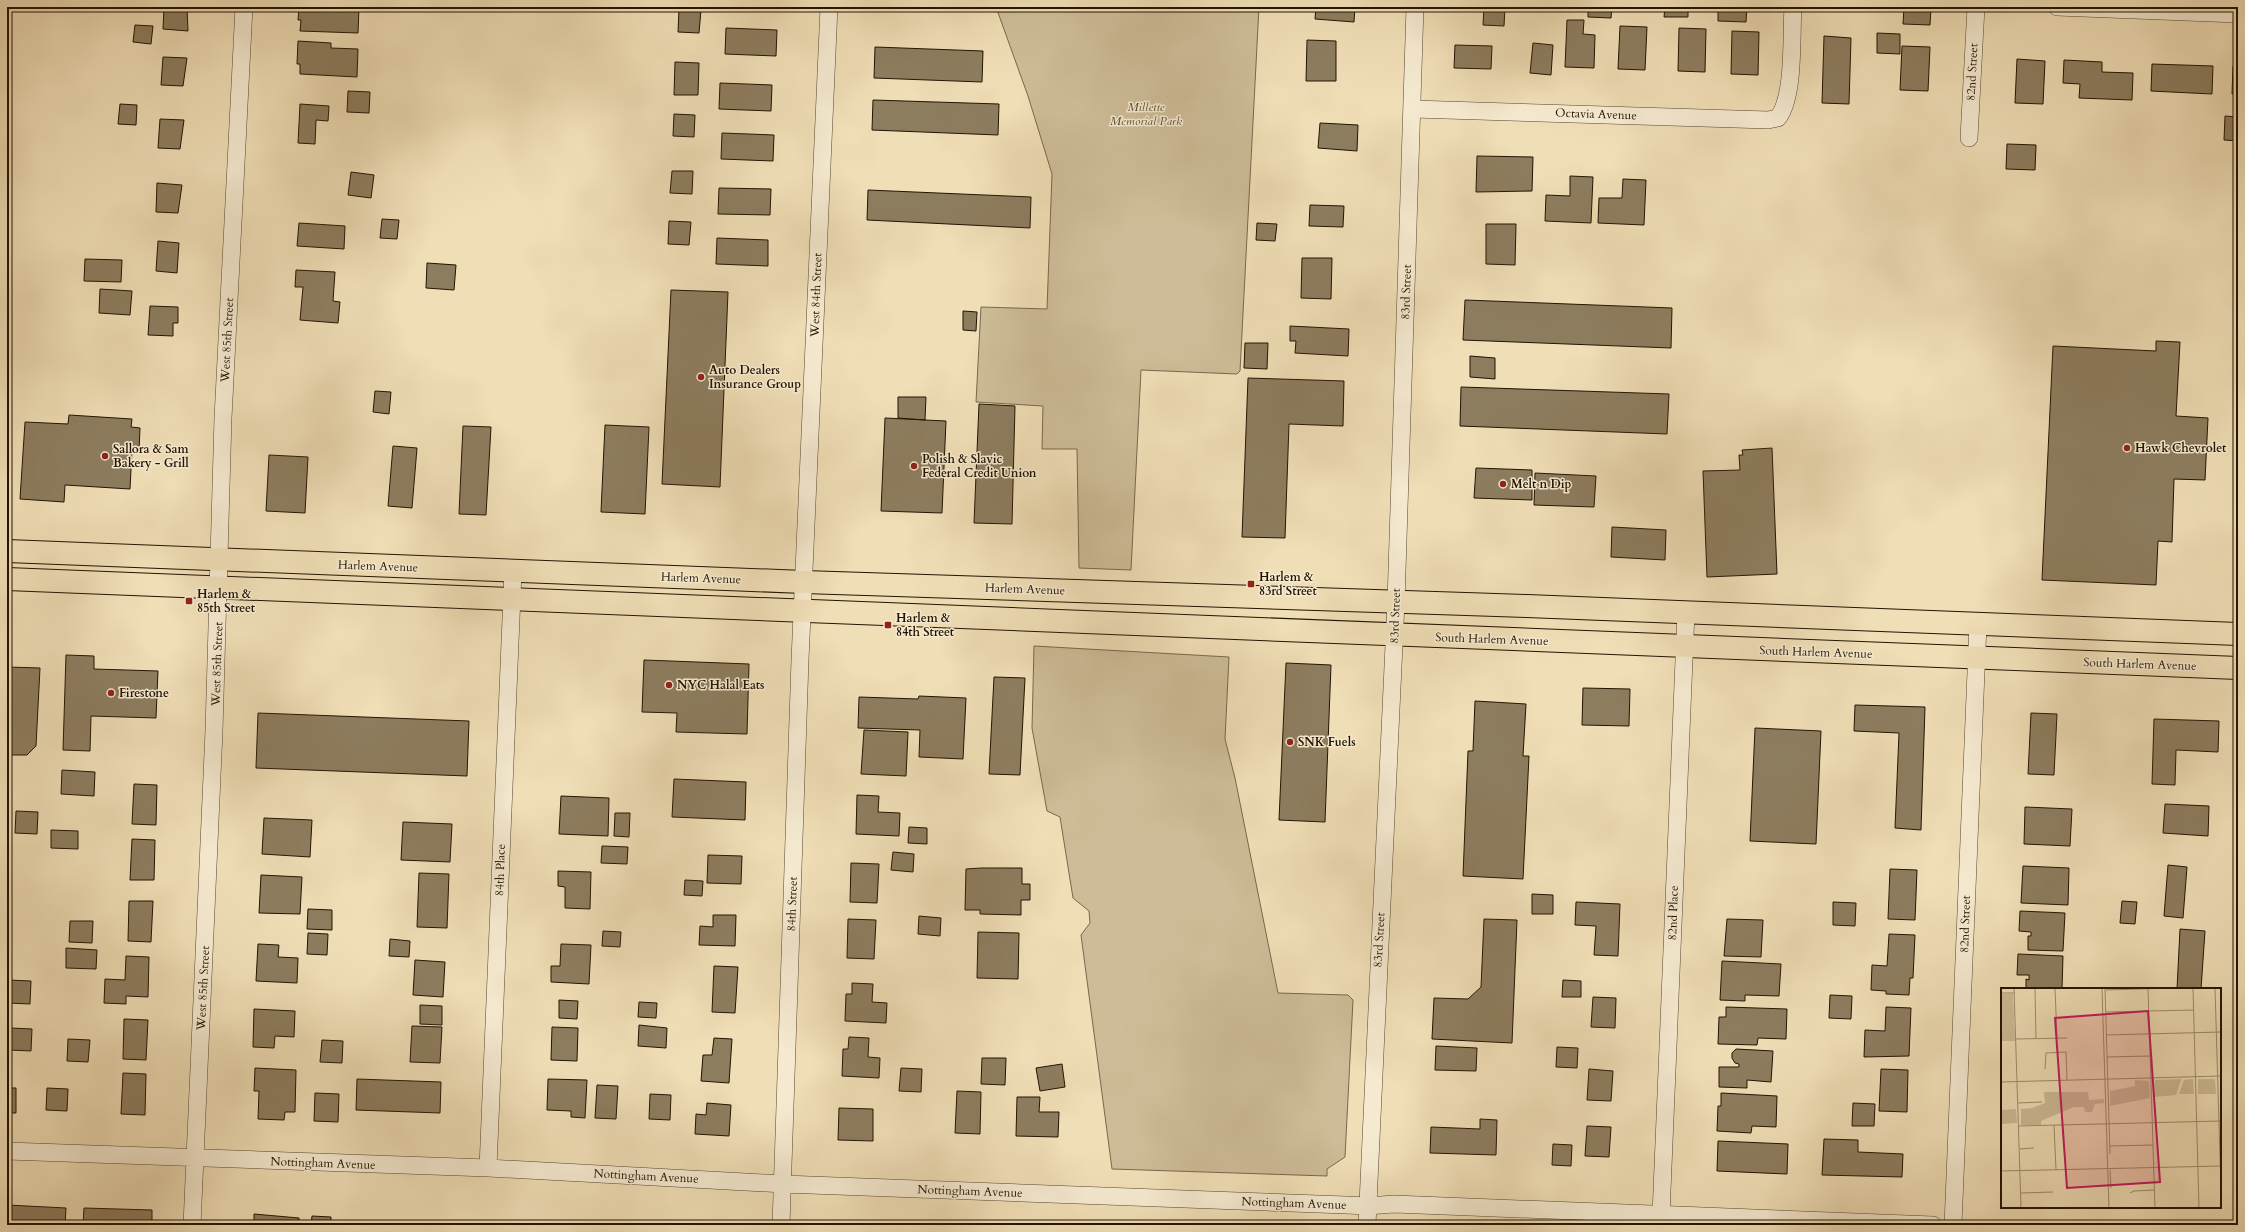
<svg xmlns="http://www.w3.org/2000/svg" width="2245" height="1232" font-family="Cardo,serif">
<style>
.green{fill:#cdbc97;stroke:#78684c}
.building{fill:#8d7d5f;stroke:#221401}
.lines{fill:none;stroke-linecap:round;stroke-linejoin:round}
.minor-casing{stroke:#56462e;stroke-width:18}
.primary-casing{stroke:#221401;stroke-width:24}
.minor{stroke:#f5ead0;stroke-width:17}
.primary{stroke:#f0deb6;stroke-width:22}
.poi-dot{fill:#8f2418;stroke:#f5ead0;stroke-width:1.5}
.labels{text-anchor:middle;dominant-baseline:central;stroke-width:3;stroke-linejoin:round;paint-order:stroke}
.street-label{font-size:12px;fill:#221401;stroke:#f5ead0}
.park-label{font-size:12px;font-style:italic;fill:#5e4f36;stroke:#f5ead0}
.poi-label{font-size:12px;font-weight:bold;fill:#221401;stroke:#f5ead0;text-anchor:start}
.inset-road{fill:none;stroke:#9e8d6e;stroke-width:1}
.view{fill:#c2185b;fill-opacity:0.15;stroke:#c2185b;stroke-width:2}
.inset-edge{fill:none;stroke:#221401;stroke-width:2}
</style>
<rect width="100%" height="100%" fill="#f0deb6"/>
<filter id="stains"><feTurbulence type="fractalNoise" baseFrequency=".005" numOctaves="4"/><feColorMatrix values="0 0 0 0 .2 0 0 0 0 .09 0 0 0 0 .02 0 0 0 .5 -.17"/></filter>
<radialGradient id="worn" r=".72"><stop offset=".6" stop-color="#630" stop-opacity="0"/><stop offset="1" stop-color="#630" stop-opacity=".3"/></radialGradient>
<!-- green -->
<path class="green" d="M996,7H1259L1240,371L1237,374L1141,370L1131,570L1079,568L1077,449H1042L1043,406L976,402L981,307L1047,309L1052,174L1028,96Z
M1034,646L1229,657L1225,739L1235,778L1278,993L1348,995L1353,1000L1345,1157L1327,1169V1176L1112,1169L1081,935L1090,923L1089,911L1073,898L1060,817L1047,811L1032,728Z"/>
<!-- building -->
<path class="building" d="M164,7H187L188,31L163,29Z
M299,7H359L358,33L300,31L301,20H298Z
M1316,7H1355L1354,22L1315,19Z
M1484,7H1505L1504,26L1483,25Z
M1588,7H1612L1611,18L1588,17Z
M1665,7H1688V17H1664Z
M1718,7H1747L1746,22L1718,21Z
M1826,7H1853L1852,11L1826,9Z
M1904,7H1931L1930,25L1903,24Z
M679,9L701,10L699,33L678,32Z
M1567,20H1584L1583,34L1595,35L1594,68L1565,67Z
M135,25L153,26L151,44L133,42Z
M1620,26L1647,27L1645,70L1618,69Z
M726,28L777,30L776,56L725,54Z
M1679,28L1706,29L1705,72L1678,71Z
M1732,31L1759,32L1758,75L1731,74Z
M1877,33L1900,34V54L1877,53Z
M1824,36L1851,38L1849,104L1822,103Z
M1307,40L1336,41V81H1306Z
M298,41L331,43V48L358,49L357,77L300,74V64H297Z
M1533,43L1553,45L1551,75L1530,73Z
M1455,45L1492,46L1491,69L1454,68Z
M1902,46L1930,47L1928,91L1900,90Z
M875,47L983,51L982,82L874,78Z
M163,57L187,58L183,86L161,85Z
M2017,59L2045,61L2043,104L2015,103Z
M2064,60L2102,62V72L2133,73L2132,100L2079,98L2080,84L2063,83Z
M675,62L699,63L698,95H674Z
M2152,64L2213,66L2212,94L2151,91Z
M2233,66H2238V94H2232Z
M720,83L772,85L771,111L719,109Z
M348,91L370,92L369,113L347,112Z
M873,100L999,104L998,135L872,130Z
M120,104L137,105L136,125L118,124Z
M300,104L329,106L328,121L316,120L315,144L298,143Z
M674,114L695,115L694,137L673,136Z
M2225,116L2238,117V141L2224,140Z
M160,119L184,120L180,149L158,148Z
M1320,123L1358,125L1357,151L1318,148Z
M722,133L774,135L773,161L721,159Z
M2007,144L2036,145L2035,170L2006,169Z
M1477,156L1533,157L1532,191L1476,192Z
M672,171H693L692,194L670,193Z
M351,172L374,175L371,198L348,195Z
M1570,176L1593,177L1591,223L1545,221L1546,195L1570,196Z
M1623,179L1646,180L1644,225L1598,223L1599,198H1622Z
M157,183L182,185L178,213L156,212Z
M719,188L771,189L770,215L718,214Z
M868,190L1031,197L1030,228L867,220Z
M1310,205L1344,206L1343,227L1309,226Z
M382,219L399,220L397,239L380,238Z
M669,221L691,222L689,245L668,244Z
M299,223L345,226L344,249L297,246Z
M1257,223L1277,224L1275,241L1256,240Z
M1486,224H1516L1515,265L1486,264Z
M717,238L768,240V266L716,264Z
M158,241L179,243L177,273L156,271Z
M1302,258H1332L1331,299L1301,298Z
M85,259L122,260L121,282L84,281Z
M427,263L456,265L454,290L426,288Z
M296,270L335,272L333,301L340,302L338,323L300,320L303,287H295Z
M100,289L132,291L130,315L99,313Z
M671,290L728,292L720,487L662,484Z
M1465,300L1672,308L1671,348L1463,340Z
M150,306L178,307V323H173V336L148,335Z
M963,311L977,312L976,331L963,330Z
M1290,326L1349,329L1348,356L1295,353L1296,341H1290Z
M2156,341L2180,342L2176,416L2208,418L2205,480L2174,479L2172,542L2158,541L2156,585L2042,580L2053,346L2156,351Z
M1245,343H1268L1267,369L1244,368Z
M1470,356L1495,358V379L1470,377Z
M1248,378L1344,381L1343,426L1289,424L1285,538L1242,537Z
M1461,387L1669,394L1667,434L1460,426Z
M375,391L391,392L389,414L373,412Z
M898,397H926L925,420L898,418Z
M979,404L1015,406L1012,524L974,523Z
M69,415L132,419L131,427L140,428L139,451L132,450L130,489L65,485L64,502L20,499L25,422L68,424Z
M885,418L946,421L942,513L881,511Z
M605,425L649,427L645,514L601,512Z
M463,426L491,427L486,515L459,514Z
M393,446L417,448L412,508L388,506Z
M1772,448L1777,574L1707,577L1703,471L1740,470L1739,455H1743L1742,450Z
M269,455L308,457L305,513L266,511Z
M1476,468L1532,470V500L1474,498Z
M1535,473L1596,476L1594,507L1534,505Z
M1612,527L1666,530L1665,560L1611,557Z
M66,655L94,656V669L158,671L156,718L91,716L90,751L63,750Z
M644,660L749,664L747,734L676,732L677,713L642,712Z
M1286,663L1331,665L1325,822L1279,820Z
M7,667L40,668L36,746L27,755H7Z
M994,677L1025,678L1020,775L989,774Z
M1583,688L1630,689L1629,726L1582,725Z
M919,696L966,698L963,759L919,757L920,730L858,728L859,697L918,699Z
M1475,701L1526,704L1523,756H1529L1523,879L1463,876L1468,751H1473Z
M1855,705L1925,707L1921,830L1895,828L1899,733L1854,731Z
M258,713L469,721L467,776L256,768Z
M2031,713L2057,714L2054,775L2028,774Z
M2154,719L2219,721L2218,752L2176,750L2175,785L2152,784Z
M1755,728L1821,731L1816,844L1750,841Z
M864,730L908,732L906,776L861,774Z
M62,770L95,772L94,796L61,794Z
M674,779L746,782L745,820L672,817Z
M134,784L157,785L156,825L132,824Z
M857,795L879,796L878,812L900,813L899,836L856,834Z
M561,796L609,798L608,836L559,834Z
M2165,804L2209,806L2208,836L2163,833Z
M2025,807L2072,809L2070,846L2024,844Z
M16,811L38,812L37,834L15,833Z
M615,813H630L629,837L614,836Z
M264,818L312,820L310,857L262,854Z
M403,822L452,824L450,862L401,860Z
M909,827L927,828V844L908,843Z
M51,830L78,831V849L51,848Z
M132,839L155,840L154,880H130Z
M602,846L628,847L627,864L601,863Z
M893,852L914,854L913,872L891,870Z
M7,855H11V880H7Z
M708,855L742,856L741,884L707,883Z
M851,863L879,864L877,903L850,902Z
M2168,865L2187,867L2183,918L2164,916Z
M2023,866L2069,868L2068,905L2021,903Z
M981,868H1022V884H1030V900H1021V915L980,914V910H965L966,869Z
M1890,869L1917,870L1915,920L1888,919Z
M558,871L591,872L590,909L565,908V887L558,886Z
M419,873L449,874L447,928L417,927Z
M261,875L302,877L300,914L259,913Z
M685,880L703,881L702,896L684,895Z
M1532,894L1553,895V914H1532Z
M129,901H153L151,942L128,941Z
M2122,901L2137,902L2135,924L2120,923Z
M7,902H11L10,928H7Z
M1576,902L1620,904L1618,956L1594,955L1596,926L1575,925Z
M1833,902L1856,903L1855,926L1833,925Z
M308,909L332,910V930L307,929Z
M2020,911L2065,913L2063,951L2028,950V936H2031V932L2019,931Z
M713,915H736L735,946L699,945L700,926L713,927Z
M919,916L941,918L940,936L918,934Z
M848,919L876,920L874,959L847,958Z
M1484,919L1517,920L1512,1043L1432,1039L1434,998L1468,999L1481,987Z
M1727,919L1763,920L1761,957L1724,956Z
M70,921H93L92,943L69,942Z
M2180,929L2205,931L2201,989H2177Z
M603,931L621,932L620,947L602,946Z
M978,932L1019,933L1018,979L977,978Z
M308,933L328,934L327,955L307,954Z
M1889,934L1915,935L1913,978H1910L1909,995L1886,994V991L1871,990L1872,965L1887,966Z
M390,939L410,941L409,957L389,956Z
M258,944L279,945L278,957L298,958L297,983L256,981Z
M561,944L591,945L589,984L551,982V966H560Z
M66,948L97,950L96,969L66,968Z
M2018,954L2063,956L2062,989H2026V979L2029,980V975H2017Z
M126,956L149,957L148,997L126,996V1004L104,1003L105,979L125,980Z
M415,960L445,962L443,997L413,995Z
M1722,961L1781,964L1779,996L1745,995V1001L1720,1000Z
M714,966L738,967L735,1013L712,1012Z
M9,980L31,981L30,1004L8,1003Z
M1563,980L1581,981V997H1562Z
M852,983L873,984L872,1002L887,1003L886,1023L845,1021L846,994H852Z
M1830,995L1852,996L1851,1019L1829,1018Z
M1593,997L1616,998L1615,1028L1591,1027Z
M559,1000L578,1001L577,1019L559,1018Z
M639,1002L657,1003L656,1018L638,1017Z
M420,1005L442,1006V1025L420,1024Z
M1726,1007L1787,1009L1786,1039L1758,1038L1757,1045L1718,1044L1719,1017H1726Z
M1886,1007L1911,1008L1909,1056L1864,1057L1865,1030L1885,1031Z
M254,1009L295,1011L294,1037L275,1036L274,1048L253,1047Z
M124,1019L148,1020L146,1060L123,1059Z
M639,1025L667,1028L666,1048L638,1046Z
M412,1026L442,1027L440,1063L410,1062Z
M552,1027L578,1028L577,1061L551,1060Z
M11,1028L32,1029L31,1051L10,1050Z
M849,1037L869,1038L868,1057L880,1058L879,1078L842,1076L843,1049H848Z
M714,1038L732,1039L729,1083L701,1081L703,1055H712Z
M68,1039L90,1040L88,1062L67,1061Z
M322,1040L343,1041L342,1063L320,1062Z
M1436,1046L1477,1048L1476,1071L1435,1070Z
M1557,1047L1578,1048L1577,1068L1556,1067Z
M1736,1049L1773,1051L1771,1082L1747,1080V1088L1719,1087V1067H1739V1064L1735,1063L1732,1058V1053Z
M982,1058H1006L1005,1085L981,1084Z
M1062,1064L1065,1087L1040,1091L1036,1068Z
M255,1068L296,1070L295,1112H285L284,1120L258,1119L259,1091H254Z
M901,1068L922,1069L921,1092L899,1091Z
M1589,1069L1613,1071L1611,1101L1587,1100Z
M1881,1069L1908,1070L1907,1112L1879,1111Z
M123,1073L146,1074L145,1115L121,1114Z
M357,1079L441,1082L440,1113L356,1110Z
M548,1079L587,1080L585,1118L571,1117V1111L547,1110Z
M597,1085L618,1086L616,1119L595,1118Z
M7,1088H16V1113H7Z
M47,1088L68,1089L67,1111L46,1110Z
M957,1091L981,1092L980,1134L955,1133Z
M315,1093L339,1094L338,1122L314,1121Z
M1721,1093L1777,1096L1776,1127L1752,1126L1751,1133L1717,1131L1718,1106H1721Z
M650,1094L671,1095L670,1120L649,1119Z
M1017,1097H1040L1039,1112H1059L1058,1137L1016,1136Z
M707,1103L731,1105L729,1136L695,1134L696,1114L706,1115Z
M1853,1103L1875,1104L1874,1126H1852Z
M839,1108L873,1109V1141L838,1140Z
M1480,1119L1497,1120L1496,1155L1430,1153L1431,1127L1480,1129Z
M1587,1126L1611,1127L1609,1157L1585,1156Z
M1824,1139L1858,1140V1152L1903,1154L1902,1177L1822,1175Z
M1718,1141L1788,1144L1787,1174L1717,1171Z
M1553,1144L1572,1145L1571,1166L1552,1165Z
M7,1205L66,1208L65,1225H7Z
M84,1208L152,1210V1225H83Z
M254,1214L299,1218V1225H254Z
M312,1216L331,1217V1225H311Z
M360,1221L396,1223V1225H360Z
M416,1222L471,1225H416Z"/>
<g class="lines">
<!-- minor casing -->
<g class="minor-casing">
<path id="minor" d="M2057,7L2238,14
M1413,109L1768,120L1778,118C1795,96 1791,35 1793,7
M1969,138L1976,7
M7,1151L488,1168L783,1184L1346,1205L1368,1206L1394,1204L1933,1225
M488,1168L513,571
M1661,1215L1686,612
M192,1225L214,731L223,418L244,7
M781,1225L800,660L829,7
M1367,1225L1396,602L1415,7
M1953,1225L1978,624"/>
</g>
<!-- primary casing -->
<g class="primary-casing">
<path id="primary" d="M7,551L804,582L1527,606L2238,634
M7,579L2238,668"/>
</g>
<!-- minor -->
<use href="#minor" class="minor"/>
<!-- primary -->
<use href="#primary" class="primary"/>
</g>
<!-- markers -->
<g class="poi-dot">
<circle cx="701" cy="377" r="4"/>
<circle cx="2127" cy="448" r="4"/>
<circle cx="105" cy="456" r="4"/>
<circle cx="914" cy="466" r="4"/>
<circle cx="1503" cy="484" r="4"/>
<rect x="1247" y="580" width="8" height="8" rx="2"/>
<rect x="185" y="597" width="8" height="8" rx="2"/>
<rect x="884" y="621" width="8" height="8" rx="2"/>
<circle cx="669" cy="685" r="4"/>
<circle cx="111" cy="693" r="4"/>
<circle cx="1290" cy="742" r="4"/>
</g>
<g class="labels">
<!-- street labels -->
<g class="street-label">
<text transform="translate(1972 72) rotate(-87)">82nd Street</text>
<text transform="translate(1596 114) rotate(2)">Octavia Avenue</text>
<text transform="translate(1406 292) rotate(-88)">83rd Street</text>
<text transform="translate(816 295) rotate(-88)">West 84th Street</text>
<text transform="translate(227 340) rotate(-87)">West 85th Street</text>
<text transform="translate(378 566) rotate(2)">Harlem Avenue</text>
<text transform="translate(701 578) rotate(2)">Harlem Avenue</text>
<text transform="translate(1025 589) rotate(2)">Harlem Avenue</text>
<text transform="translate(1395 616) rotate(-88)">83rd Street</text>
<text transform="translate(1492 639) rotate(2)">South Harlem Avenue</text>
<text transform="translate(1816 652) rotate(2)">South Harlem Avenue</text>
<text transform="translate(217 664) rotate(-88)">West 85th Street</text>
<text transform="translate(2140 664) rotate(2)">South Harlem Avenue</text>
<text transform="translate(500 870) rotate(-88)">84th Place</text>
<text transform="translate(792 904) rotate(-88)">84th Street</text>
<text transform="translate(1673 913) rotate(-88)">82nd Place</text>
<text transform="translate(1965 924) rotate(-88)">82nd Street</text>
<text transform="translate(1379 940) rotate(-87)">83rd Street</text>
<text transform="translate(203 988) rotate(-87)">West 85th Street</text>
<text transform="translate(323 1163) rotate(2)">Nottingham Avenue</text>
<text transform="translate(646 1176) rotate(3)">Nottingham Avenue</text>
<text transform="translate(970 1191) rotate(2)">Nottingham Avenue</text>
<text transform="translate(1294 1203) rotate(2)">Nottingham Avenue</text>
</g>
<!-- park labels -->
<g class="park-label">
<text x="1146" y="107">Millette<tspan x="1146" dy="14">Memorial Park</tspan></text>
</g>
<!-- poi labels -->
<g class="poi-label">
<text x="709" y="370">Auto Dealers<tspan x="709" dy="14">Insurance Group</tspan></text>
<text x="2135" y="448">Hawk Chevrolet</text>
<text x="113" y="449">Sallora &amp; Sam<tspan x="113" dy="14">Bakery - Grill</tspan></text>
<text x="922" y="459">Polish &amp; Slavic<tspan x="922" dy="14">Federal Credit Union</tspan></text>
<text x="1511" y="484">Melt n Dip</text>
<text x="1259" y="577">Harlem &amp;<tspan x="1259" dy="14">83rd Street</tspan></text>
<text x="197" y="594">Harlem &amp;<tspan x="197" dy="14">85th Street</tspan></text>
<text x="896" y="618">Harlem &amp;<tspan x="896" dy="14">84th Street</tspan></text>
<text x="677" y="685">NYC Halal Eats</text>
<text x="119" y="693">Firestone</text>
<text x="1298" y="742">SNK Fuels</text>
</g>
</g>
<!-- overview -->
<g transform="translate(2001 988)">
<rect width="220" height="220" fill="#f0deb6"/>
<path d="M0,6H12L14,53H0ZM192,91L193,106H178L183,92ZM197,91H214L215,106H197ZM134,92L148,93L149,110L109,118V103L134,98ZM154,92L180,91V92L175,107L153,109ZM43,104H87L88,112L103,111V115L94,116L91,124H84L83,119H73L40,133V137H20V121L31,120L44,115ZM15,121L16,135L0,136V122Z" fill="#cdbc97"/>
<path class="inset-road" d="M13,0L20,220M34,0L35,51M54,0L56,50M101,0L108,220M104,0L109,166M147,0L154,220M192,0L198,220M214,0L220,202M105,2L169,0M0,5H14M105,24L192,22M105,47L220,44M15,51L66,50M106,69L149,68M44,81L45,65L65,64L66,92M0,94L220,88M17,115L41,114M53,137L55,182M18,138L220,133M109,158L152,157M19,161L33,160M109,182L110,200M0,183L220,178M20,205L52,204M129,205L133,203L153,202"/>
<path class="view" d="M147,23L159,194L66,200L54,30Z"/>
<rect width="220" height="220" class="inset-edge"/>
</g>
<!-- margin -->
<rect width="2245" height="1232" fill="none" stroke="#f0deb6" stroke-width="24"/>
<rect x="8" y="8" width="2229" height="1216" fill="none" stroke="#221401" stroke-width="2"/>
<rect x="12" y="12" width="2221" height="1208" fill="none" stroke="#221401"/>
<rect width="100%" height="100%" filter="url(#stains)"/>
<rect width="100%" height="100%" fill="url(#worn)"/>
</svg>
